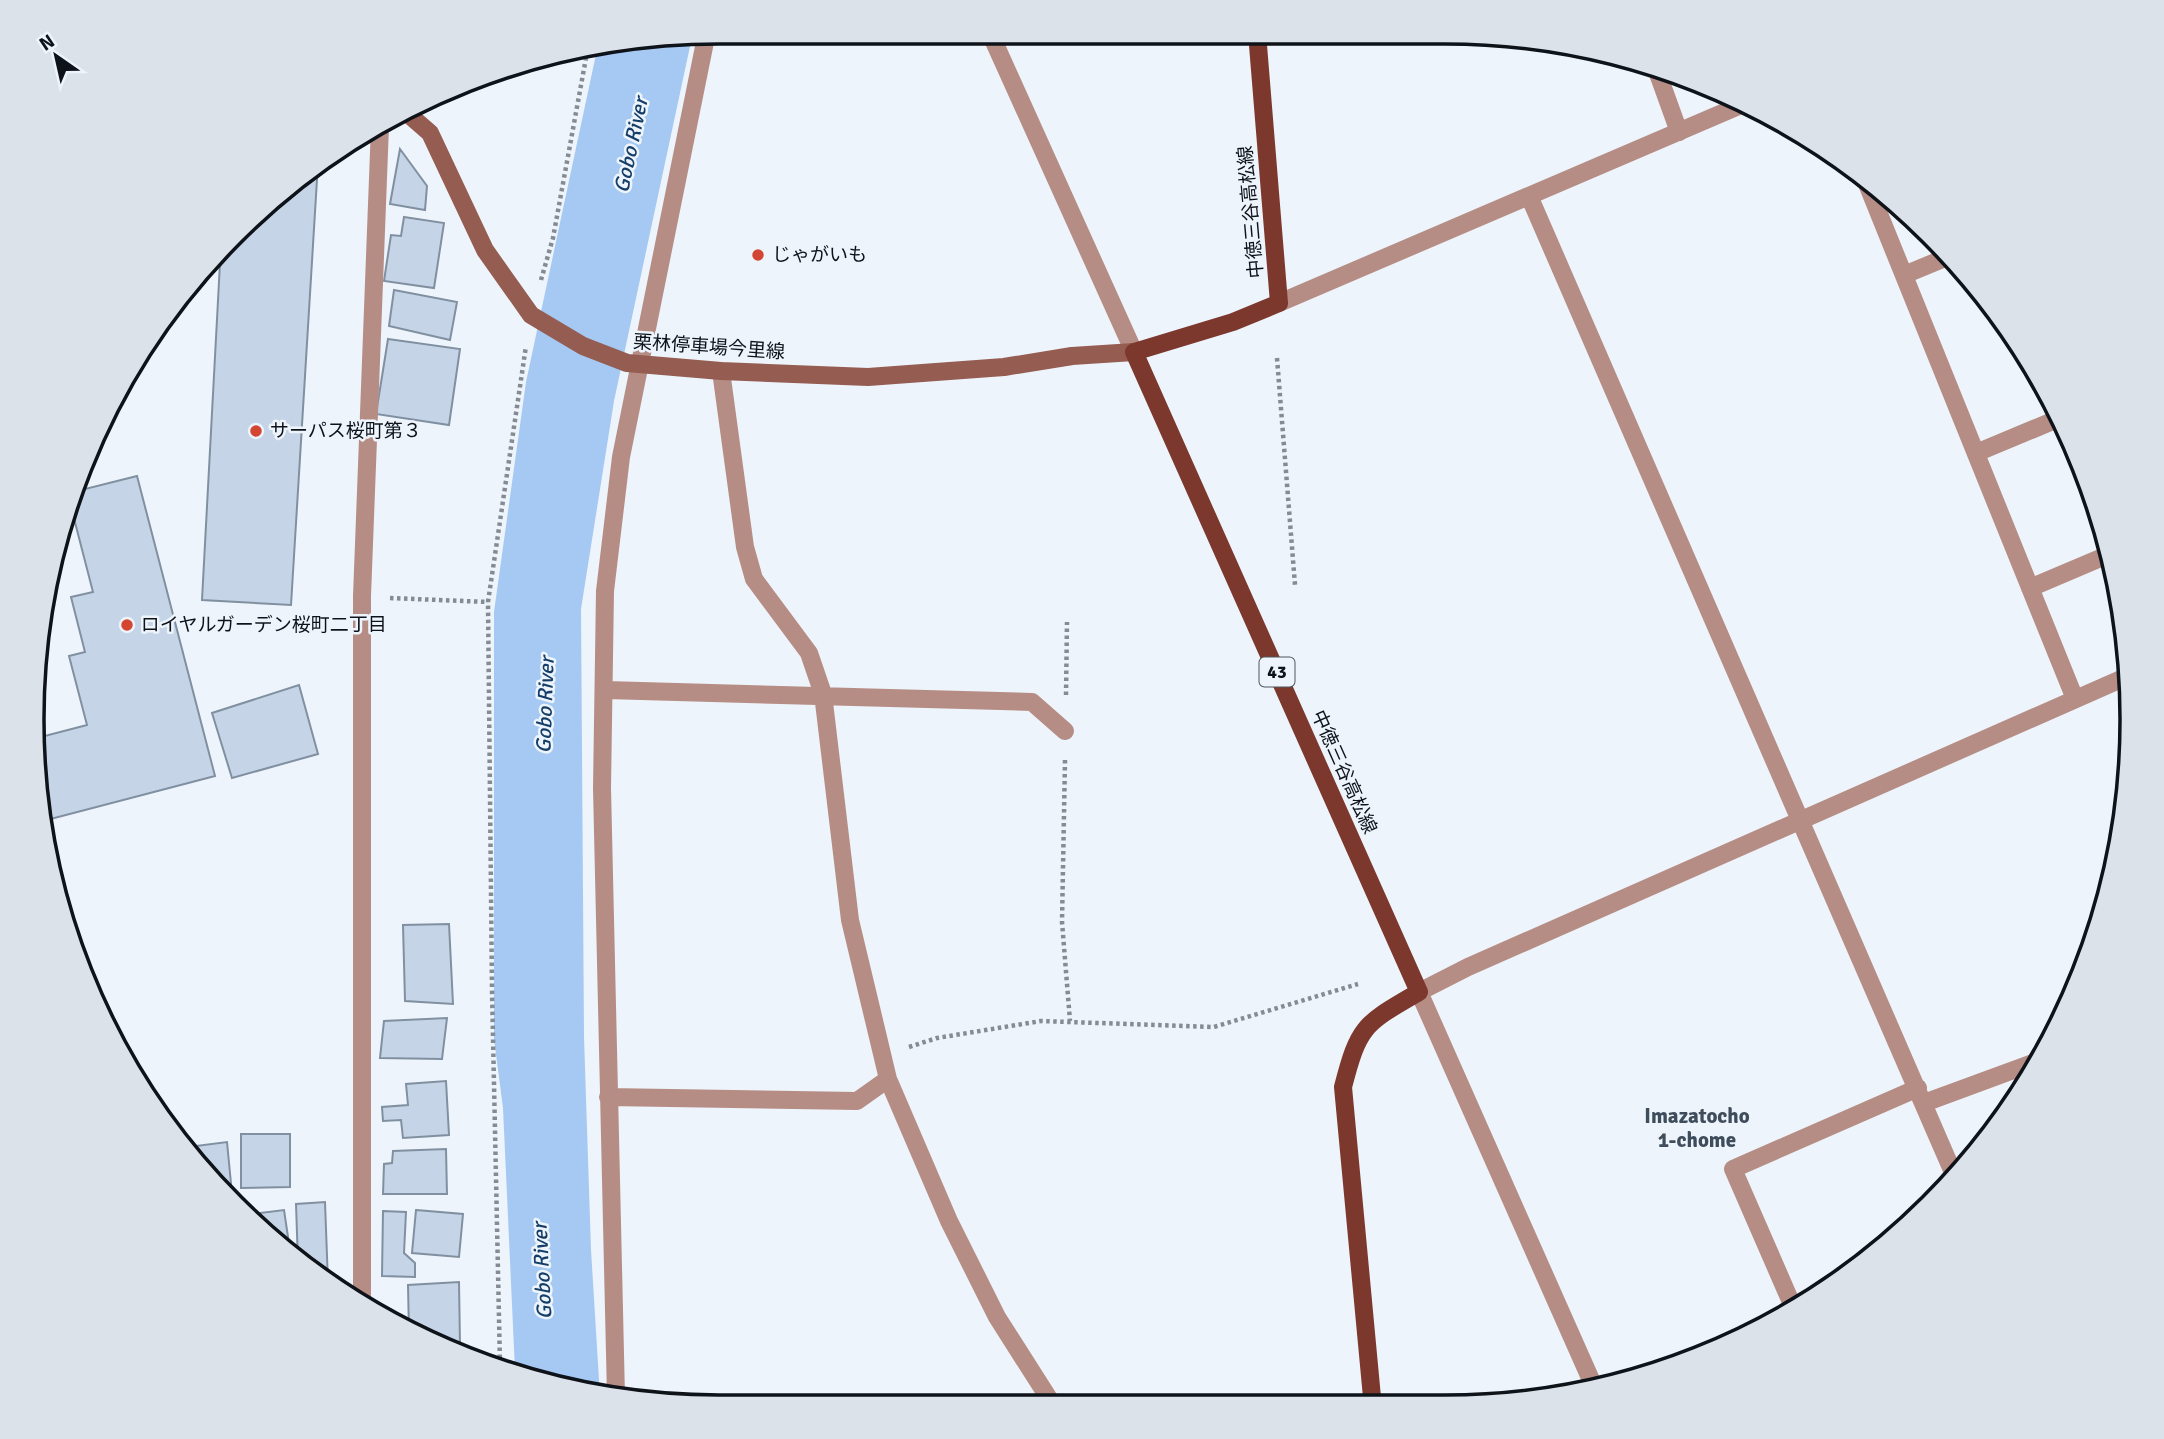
<svg xmlns="http://www.w3.org/2000/svg" width="2164" height="1439" font-family="Signika,'Noto Sans JP',sans-serif">
<style>
.water{fill:#a5c9f2}
.building{fill:#c5d5e7;stroke:#8190a1;stroke-width:2}
.lines{fill:none;stroke-linecap:round;stroke-linejoin:round}
.path{stroke:#858b92;stroke-width:4.5;stroke-dasharray:3.5 3.5;stroke-linecap:butt}
.minor{stroke:#b68d85;stroke-width:18}
.tertiary{stroke:#b68d85;stroke-width:18}
.secondary{stroke:#955c51;stroke-width:18}
.primary{stroke:#7c382c;stroke-width:18}
.poi-dot{fill:#d34732;stroke:#edf4fb;stroke-width:2.5}
.labels{text-anchor:middle;dominant-baseline:central;stroke-width:5;stroke-linejoin:round;paint-order:stroke}
.shield{fill:#edf4fb;stroke:#51565d;stroke-width:2}
.shield-label{font-size:18px;font-weight:bold;fill:#0e1319}
.street-label{font-size:19px;fill:#0e1319;stroke:#edf4fb}
.poi-label{font-size:19px;fill:#0e1319;stroke:#edf4fb;text-anchor:start}
.water-label{font-size:21px;font-style:italic;fill:#143e68;stroke:#edf4fb}
.neighbourhood-label{font-size:21px;font-weight:bold;fill:#3f4c5b;stroke:#edf4fb}
.rim{fill:none;stroke:#0e1319;stroke-width:3.5}
</style>
<rect width="100%" height="100%" fill="#edf4fb"/>
<!-- water -->
<path class="water" d="M629,37H692L614,401L581,609L584,1037L591,1250L600,1396L586,1394L515,1370L503,1108L494,1039V612L526,382L598,45Z"/>
<!-- building -->
<path class="building" d="M400,149L427,186L425,210L390,204Z
M318,163L291,605L202,600L220,263L207,262L233,233Z
M404,217L444,223L434,288L384,281L391,235L401,236Z
M394,290L457,302L450,340L389,326Z
M388,339L460,349L449,425L376,414Z
M137,476L215,776L43,821L37,738L87,725L69,656L85,652L71,597L93,592L70,503L73,492Z
M299,685L318,754L232,778L212,713Z
M449,924L453,1004L405,1001L403,925Z
M447,1018L442,1059L380,1058L384,1021Z
M446,1081L449,1135L403,1138L401,1120L383,1121L382,1107L408,1105L406,1084Z
M241,1134H290V1187L241,1188Z
M227,1142L232,1194L225,1195L188,1147Z
M446,1149L447,1194H383L384,1164L392,1163L393,1151Z
M325,1202L328,1283L298,1263L296,1204Z
M284,1210L291,1257L245,1215Z
M416,1210L463,1214L459,1257L412,1253Z
M383,1211L406,1212L404,1253L415,1263V1277L382,1276Z
M459,1282L460,1345L443,1346L409,1333L408,1285Z"/>
<g class="lines">
<!-- path -->
<path class="path" d="M541,280L553,238L588,47
M1277,358L1295,585
M390,598L488,602
M1066,695L1067,622
M1065,760L1062,922L1070,1021
M909,1047L937,1038L1041,1021L1214,1027L1358,984
M500,1365L492,990L488,602L526,346"/>
<!-- minor -->
<path class="minor" d="M1657,71L1679,132
M1865,179L2075,699
M1530,198L1955,1177
M1904,275L1950,256
M721,371L745,547L754,579L809,653L823,694L850,920L888,1079L949,1221L997,1317L1055,1408
M1976,453L2060,418
M2030,588L2110,554
M606,690L1032,702L1065,731
M1419,992L1468,967L2128,676
M608,1097L857,1101L888,1079
M1924,1103L2038,1061
M362,1303V596L380,126
M1794,1309L1733,1169L1918,1088
M616,1397L602,788L605,591L621,457L706,37"/>
<!-- tertiary -->
<path class="tertiary" d="M991,35L1134,352
M1279,303L1748,102
M1419,992L1595,1389"/>
<!-- secondary -->
<path class="secondary" d="M407,113L430,133L485,250L531,315L583,346L627,363L721,371L868,377L1004,367L1072,356L1134,352"/>
<!-- primary -->
<path class="primary" d="M1257,33L1279,303L1233,322L1134,352L1419,992C1364,1024 1359,1025 1343,1087L1373,1408"/>
</g>
<!-- markers -->
<g class="poi-dot">
<circle cx="758" cy="255" r="7"/>
<circle cx="256" cy="431" r="7"/>
<circle cx="127" cy="625" r="7"/>
</g>
<g class="labels">
<!-- shield labels -->
<rect class="shield" x="1259.5" y="657.5" width="35" height="29" rx="5"/>
<g class="shield-label">
<text x="1277" y="672">43</text>
</g>
<!-- street labels -->
<g class="street-label">
<text transform="translate(1251 212) rotate(-95)">中徳三谷高松線</text>
<text transform="translate(709 347) rotate(4)">栗林停車場今里線</text>
<text transform="translate(1344 772) rotate(66)">中徳三谷高松線</text>
</g>
<!-- poi labels -->
<g class="poi-label">
<text x="772" y="255">じゃがいも</text>
<text x="270" y="431">サーパス桜町第３</text>
<text x="141" y="625">ロイヤルガーデン桜町二丁目</text>
</g>
<!-- water labels -->
<g class="water-label">
<text transform="translate(631 145) rotate(-78)">Gobo River</text>
<text transform="translate(545 705) rotate(-88)">Gobo River</text>
<text transform="translate(542 1271) rotate(-93)">Gobo River</text>
</g>
<!-- neighbourhood labels -->
<g class="neighbourhood-label">
<text x="1697" y="1116">Imazatocho<tspan x="1697" dy="24">1-chome</tspan></text>
</g>
</g>
<!-- crop -->
<path d="M0 0H2164V1439H0ZM719 44H1445A675 675 0 0 1 2120 719V720A675 675 0 0 1 1445 1395H719A675 675 0 0 1 44 720V719A675 675 0 0 1 719 44Z" fill="#dbe2e9" fill-rule="evenodd"/>
<path class="rim" d="M719 44H1445A675 675 0 0 1 2120 719V720A675 675 0 0 1 1445 1395H719A675 675 0 0 1 44 720V719A675 675 0 0 1 719 44Z"/>
<!-- north arrow -->
<g transform="translate(56 56) rotate(326)" stroke="#edf4fb" stroke-width="5" paint-order="stroke">
<path d="M0-5L12 26L0 18L-12 26Z" fill="#0e1319"/>
<text y="-10" font-size="19" font-weight="bold" text-anchor="middle" fill="#0e1319">N</text>
</g>
</svg>
